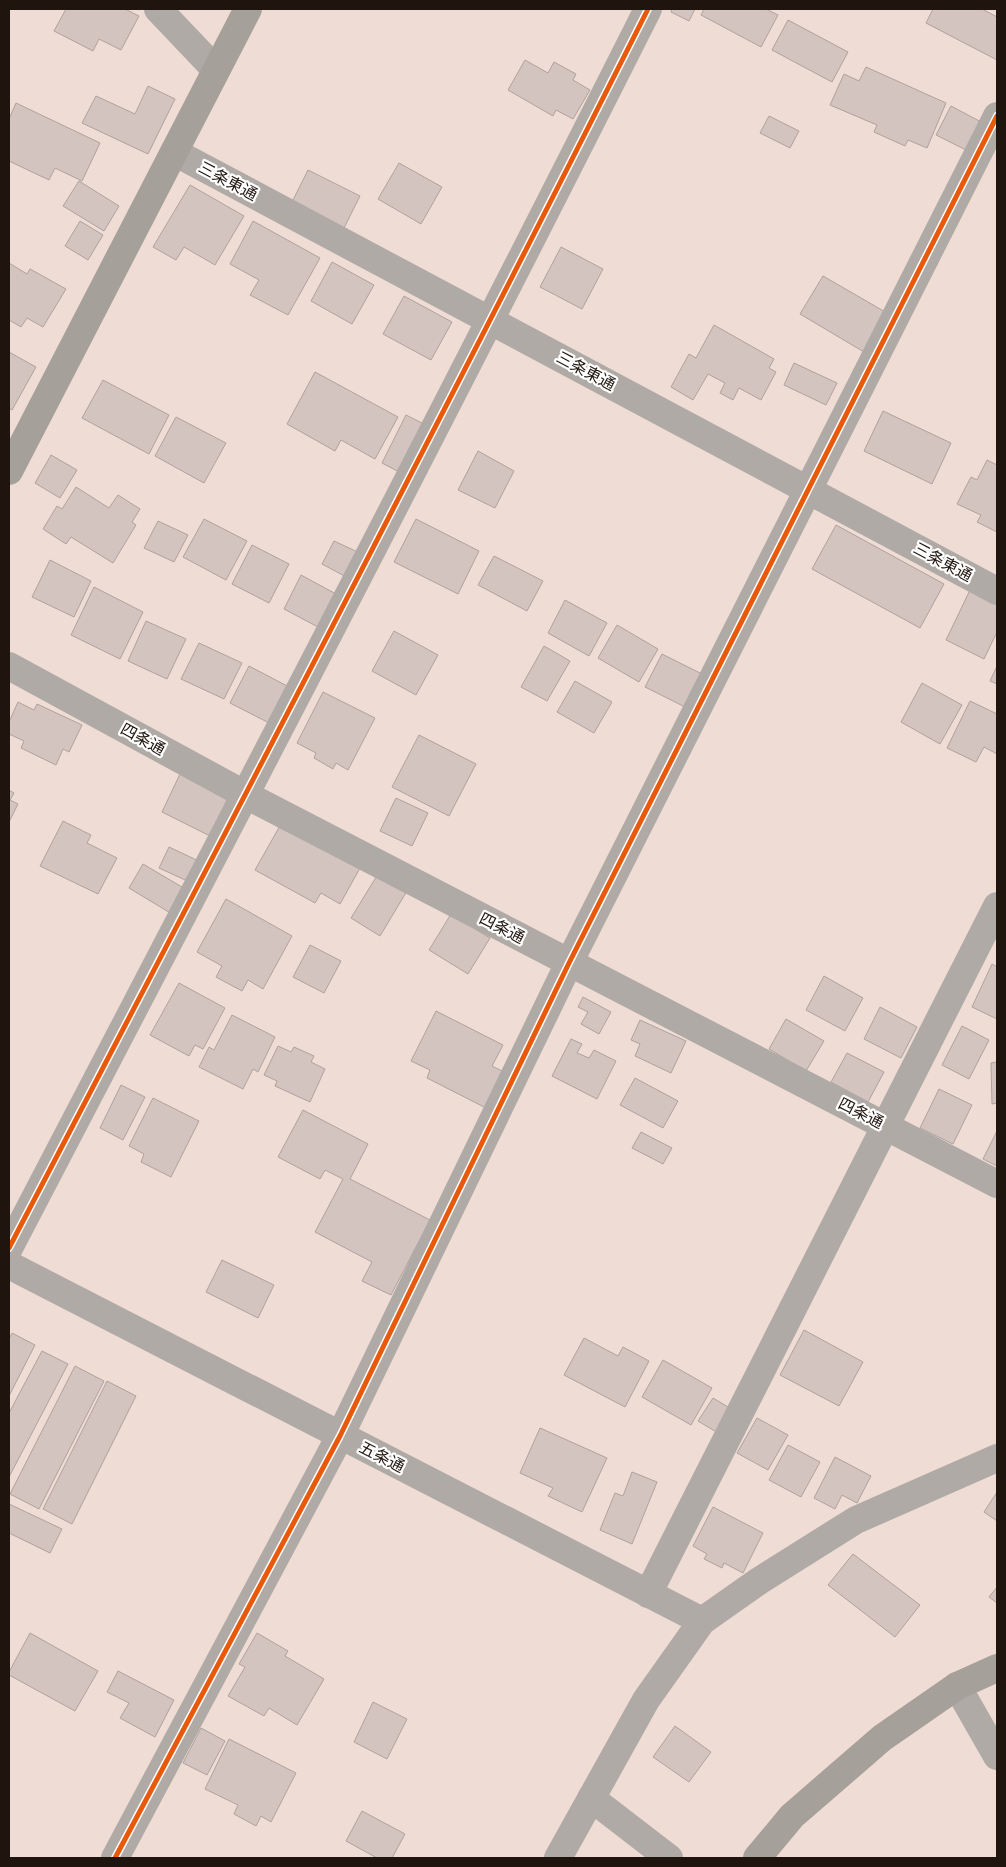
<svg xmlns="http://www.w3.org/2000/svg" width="1006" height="1867" font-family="Roboto,'Noto Sans JP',sans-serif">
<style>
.building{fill:#d4c4c0;stroke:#afa19c}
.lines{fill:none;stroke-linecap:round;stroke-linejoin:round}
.street{stroke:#afaaa5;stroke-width:28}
.secondary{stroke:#a6a09a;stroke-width:28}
.cycleway-casing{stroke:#fff;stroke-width:8}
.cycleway{stroke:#e8590c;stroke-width:5}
.labels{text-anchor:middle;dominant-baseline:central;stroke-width:4.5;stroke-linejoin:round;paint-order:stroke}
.street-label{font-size:16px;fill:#1f140e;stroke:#fff}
</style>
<rect width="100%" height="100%" fill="#efdcd4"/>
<!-- building -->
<path class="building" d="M66,9H125L139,16L121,50L99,39L93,51L54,31Z
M672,9H695L689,21L671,12Z
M704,9H766L778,15L761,47L701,15Z
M933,9H982L997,17V60L926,23Z
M788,20L848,52L832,82L772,50Z
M525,60L548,73L554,62L576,74L573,80L590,90L573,119L556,110L553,116L508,90Z
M866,67L946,103L927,148L908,140L905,146L874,132L877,125L830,105L844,74L859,81Z
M148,86L175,99L148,154L82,123L96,96L135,114Z
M16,103L100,143L82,181L55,168L49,180L9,161V119Z
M951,106L983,123L968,151L936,135Z
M769,116L799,131L790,148L760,133Z
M399,163L442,187L421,224L378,199Z
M308,170L360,196L343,230L291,204Z
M79,181L119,206L104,231L63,206Z
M190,185L244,216L215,265L184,247L176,260L153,247Z
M80,221L103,235L88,260L65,246Z
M253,221L320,258L288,315L250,295L259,280L230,264Z
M561,247L603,269L582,309L540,287Z
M332,262L374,285L352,324L311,301Z
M9,263L27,274L30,269L66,289L43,327L27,318L21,327L9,320Z
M823,276L887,313L864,352L800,314Z
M404,296L452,322L431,360L383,334Z
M714,325L774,359L769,368L776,372L761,400L739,388L733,400L720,393L725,383L708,374L693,400L671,387L689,354L696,358Z
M9,352L36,367L12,410L9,408Z
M794,363L837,383L826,405L784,385Z
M315,372L398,417L375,459L341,440L335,451L287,424Z
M103,380L169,415L149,454L82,418Z
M883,411L951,443L932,484L864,451Z
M406,415L426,425L401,473L382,463Z
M176,417L226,443L204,483L155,456Z
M478,451L514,471L495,508L458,490Z
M51,455L77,470L60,498L35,483Z
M987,460L997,465V532L977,522L981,515L957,504L971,477L977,480Z
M76,487L109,508L118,495L140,509L132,522L136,525L113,563L71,537L66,544L43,529L57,506L62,509Z
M204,519L247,541L226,580L183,557Z
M416,519L479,551L458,594L394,562Z
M158,521L188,535L174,562L144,548Z
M836,525L944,584L920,628L812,569Z
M334,541L362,554L350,579L322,564Z
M252,545L289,564L269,603L232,584Z
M494,556L543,581L527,611L478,585Z
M50,560L91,581L74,617L32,597Z
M301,575L336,594L318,627L284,609Z
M94,587L143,612L120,659L71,635Z
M971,588L997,601V632L984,659L946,640Z
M565,600L607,623L589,656L548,633Z
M146,621L186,639L167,679L128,661Z
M617,625L658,649L639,682L598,658Z
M394,631L438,655L416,695L372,671Z
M199,643L242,663L224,699L181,679Z
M544,646L570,661L547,701L521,687Z
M662,654L704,675L687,708L645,687Z
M249,666L291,688L273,725L230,703Z
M997,666V684L990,681Z
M575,681L612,702L594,733L557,712Z
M922,683L962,705L940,744L901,722Z
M323,692L375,718L348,770L336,763L333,769L314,758L316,753L297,743Z
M970,701L997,714V754L984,747L976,762L947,748Z
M18,702L34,710L37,704L82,725L69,752L63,749L56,765L21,748L24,741L9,734V722Z
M419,735L476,764L449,816L392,787Z
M180,774L228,798L210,836L162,812Z
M9,790L14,793L10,800L18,804L9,822Z
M396,798L428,813L412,846L380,831Z
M63,821L91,835L87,843L117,858L98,894L40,866Z
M281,824L360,868L340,904L321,893L315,903L255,870Z
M169,847L205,864L196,885L159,868Z
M143,864L187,890L172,914L129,888Z
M378,874L407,891L380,936L351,918Z
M226,899L292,936L263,989L248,980L242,991L216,977L222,966L197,952Z
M451,914L490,938L468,974L429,950Z
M310,945L341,961L324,993L293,977Z
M992,964L997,967V1019L972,1007Z
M824,976L863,998L845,1031L806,1010Z
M179,983L225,1008L203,1049L195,1045L189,1056L150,1035Z
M583,997L611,1012L599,1034L581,1024L588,1012L578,1007Z
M880,1007L917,1027L901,1058L864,1039Z
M436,1011L503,1045L492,1066L506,1073L488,1109L427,1078L430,1070L411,1061Z
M232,1015L275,1037L258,1072L253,1069L243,1089L199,1067L209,1047L214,1050Z
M786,1019L824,1041L806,1071L769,1049Z
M640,1020L686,1041L671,1073L635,1056L640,1044L631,1040Z
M962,1026L989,1040L969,1079L942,1065Z
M571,1039L582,1044L577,1053L589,1058L594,1050L616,1061L597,1099L552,1076Z
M278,1046L291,1052L294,1047L314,1056L311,1062L325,1069L310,1102L275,1086L277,1081L264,1075Z
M847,1053L884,1072L868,1102L831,1082Z
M997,1062V1103L992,1104L991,1063Z
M635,1078L678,1101L663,1128L620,1105Z
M121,1085L145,1097L123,1140L100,1128Z
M939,1089L972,1105L953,1144L920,1128Z
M153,1098L199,1121L171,1177L141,1162L144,1154L129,1146Z
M303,1110L368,1144L350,1179L430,1220L391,1295L362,1281L372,1262L315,1232L343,1179L325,1170L320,1179L278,1157Z
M997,1131V1166L983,1159Z
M641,1132L672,1148L663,1164L632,1148Z
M222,1260L274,1285L258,1318L206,1292Z
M804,1330L863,1362L839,1406L780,1375Z
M12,1333L35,1345L9,1396V1339Z
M584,1338L618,1356L623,1347L649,1361L625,1407L564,1375Z
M42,1351L68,1364L9,1477V1413Z
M663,1360L712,1388L691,1425L642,1397Z
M75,1366L104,1381L39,1509L10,1494Z
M107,1381L136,1396L72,1524L43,1509Z
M713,1398L733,1410L718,1433L698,1421Z
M757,1418L788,1435L768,1470L737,1453Z
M540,1428L607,1458L582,1512L548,1496L553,1488L520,1473Z
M788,1445L820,1462L801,1497L769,1480Z
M835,1457L871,1476L857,1503L842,1495L835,1509L814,1498Z
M632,1472L657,1482L632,1544L600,1530L615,1493L623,1496Z
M997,1492V1521L984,1512Z
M9,1504L62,1529L50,1553L9,1533Z
M713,1507L763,1533L743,1573L724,1563L722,1568L704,1559L707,1554L693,1546Z
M853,1554L920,1605L895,1637L828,1585Z
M997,1587V1603L989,1597Z
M30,1633L98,1671L75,1711L9,1675V1672Z
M257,1633L288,1651L285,1656L324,1679L297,1725L269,1708L264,1716L228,1696L245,1667L239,1664Z
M118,1671L174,1700L155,1737L120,1718L129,1703L107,1692Z
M373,1702L407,1719L387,1759L354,1742Z
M675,1726L711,1752L689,1782L653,1757Z
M201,1728L225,1741L207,1775L183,1763Z
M229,1739L296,1773L271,1822L261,1816L256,1826L234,1814L238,1805L205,1789Z
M362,1811L405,1834L392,1858H377L346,1841Z"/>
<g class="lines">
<!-- street -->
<path class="street" d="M158,9L216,70
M174,152L997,591
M9,666L246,795L997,1184
M9,1248C224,836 439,424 648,9
M9,1265L702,1621
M648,1594L997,906
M957,1686L997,1756
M591,1798L669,1858
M115,1858L340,1436L569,963L997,116
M558,1858L646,1700L702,1621L759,1581L856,1520L997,1458"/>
<!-- secondary -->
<path class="secondary" d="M9,471L248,9
M757,1858L792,1816L882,1738L957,1686L997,1668"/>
<!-- cycleway casing -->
<g class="cycleway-casing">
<path id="cycleway" d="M9,1248C224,836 439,424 648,9
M115,1858L340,1436L569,963L997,116"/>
</g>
<!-- cycleway -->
<use href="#cycleway" class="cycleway"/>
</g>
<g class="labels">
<!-- street labels -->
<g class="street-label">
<text transform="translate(228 181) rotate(28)">三条東通</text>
<text transform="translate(586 371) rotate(28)">三条東通</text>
<text transform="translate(943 562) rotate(28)">三条東通</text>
<text transform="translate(143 739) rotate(29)">四条通</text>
<text transform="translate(502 928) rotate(27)">四条通</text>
<text transform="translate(861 1113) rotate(27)">四条通</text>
<text transform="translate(382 1457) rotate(27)">五条通</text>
</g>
</g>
<!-- border -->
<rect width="1006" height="1867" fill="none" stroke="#1f140e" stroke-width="20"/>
</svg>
